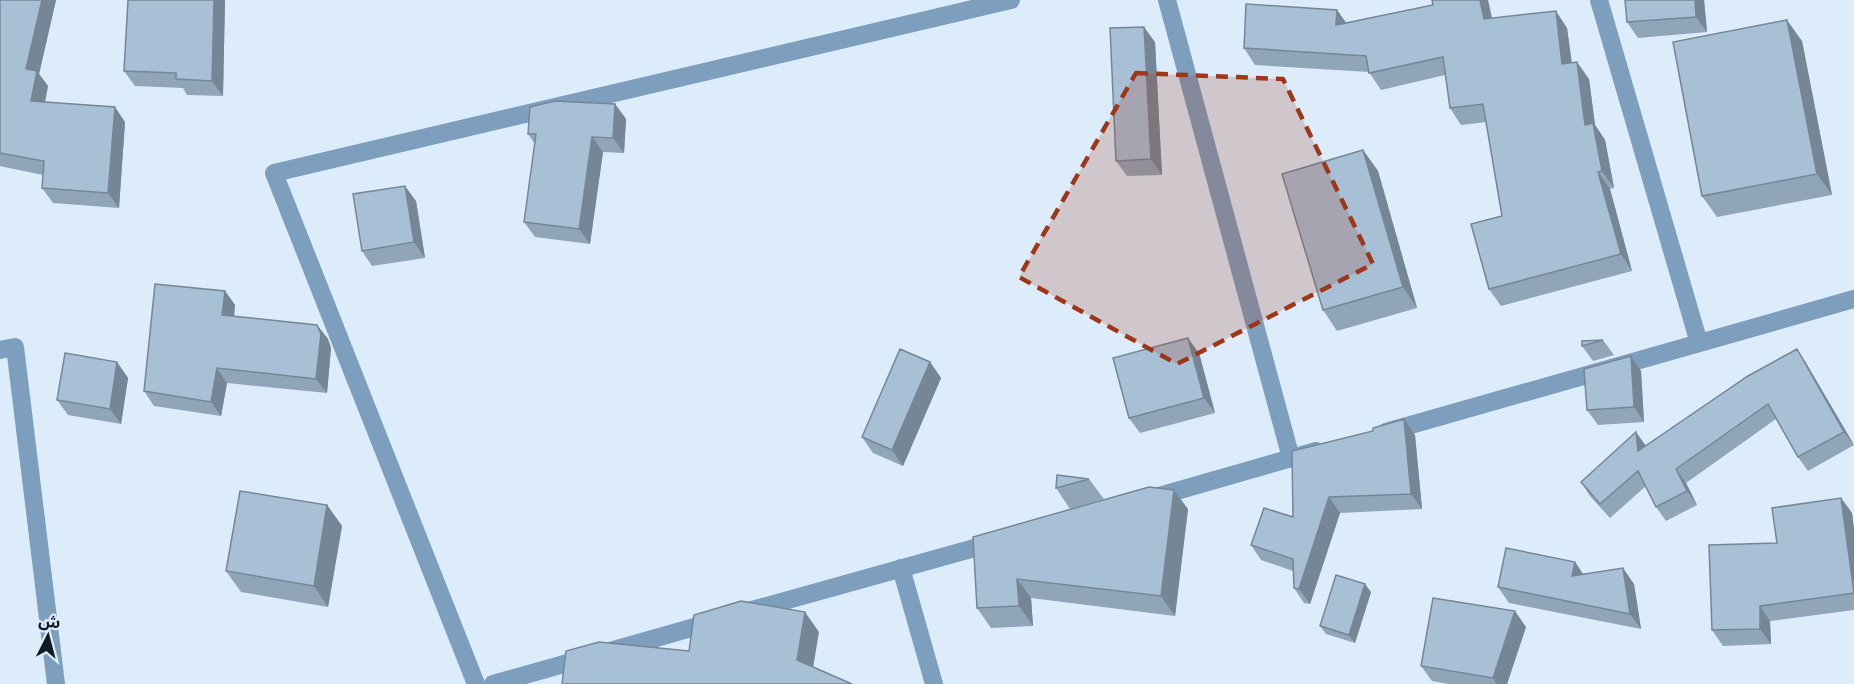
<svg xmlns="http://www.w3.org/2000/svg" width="1854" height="684" font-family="Manrope,'Noto Sans Arabic',sans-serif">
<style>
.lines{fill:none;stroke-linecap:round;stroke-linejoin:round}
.minor{stroke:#7d9ebc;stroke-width:18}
.wall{fill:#90a5b8}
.shaded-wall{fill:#758696}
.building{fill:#a7c0d6;stroke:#758696;stroke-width:1.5}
.marked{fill:#9e3619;fill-opacity:0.2;stroke:#9e3619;stroke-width:4.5;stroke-dasharray:12 8;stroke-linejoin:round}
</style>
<rect width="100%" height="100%" fill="#ddecfa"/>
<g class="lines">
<!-- minor -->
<path class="minor" d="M1167,0L1291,458
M1599,0L1699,343
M0,350L15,347L56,684
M1386,432L1854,299
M1152,498L1316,451
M901,568L934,684
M745,612L996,542
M476,684L274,173L1011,0
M493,684L716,621"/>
</g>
<!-- wall -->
<path class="wall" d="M0,0H56L39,74L48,86L45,102L125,122L119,208L53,203L42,188L43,175L0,166Z
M225,0L223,96L187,95L183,88L135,86L124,71Z
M1625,0H1704L1707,32L1638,38L1627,22Z
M1337,10L1346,23L1492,18L1567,28L1572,63L1589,79L1595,125L1605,140L1614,188L1610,189L1632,271L1501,306L1489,289L1502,216L1486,122L1461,125L1450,108L1445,75L1381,90L1369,72L1255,65L1244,48Z
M1802,41L1832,195L1717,217L1702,196Z
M1155,42L1162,175L1127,176L1116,161Z
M615,104L626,119L624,153L603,152L590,244L535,237L524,222L535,144L528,134Z
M1363,150L1378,171L1417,308L1337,331L1323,310Z
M416,201L425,258L372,266L362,251Z
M225,291L235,305L234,316L317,325L328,339L331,348L327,393L227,383L221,416L154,406L144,391Z
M1603,340L1614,355L1593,361L1582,346Z
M1797,349L1806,363L1854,445L1808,471L1798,457L1776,419L1686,483L1697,505L1666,521L1656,507L1646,486L1610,518L1590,496L1581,482L1646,445Z
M1199,353L1215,413L1140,433L1129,418Z
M1631,356L1641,371L1644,422L1598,425L1587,410Z
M117,362L128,378L121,424L68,415L57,400Z
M930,362L941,378L903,466L873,453L862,437Z
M1415,435L1422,509L1340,513L1310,604L1304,603L1294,588L1293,571L1261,560L1251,545Z
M1089,479L1104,499L1070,509L1056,488Z
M1841,498L1852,513L1854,530V610L1770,621L1771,644L1723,646L1712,630L1777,543Z
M327,505L342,526L328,607L241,592L226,571Z
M1188,509L1175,616L1031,598L1033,626L991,628L977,608L973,537Z
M1575,562L1583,574L1634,584L1641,629L1509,603L1498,587Z
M1371,592L1355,643L1326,634L1320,626Z
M1526,627L1507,684H1448L1432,681L1421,666Z"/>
<!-- shaded-wall -->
<path class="shaded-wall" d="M42,0H56L39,74L48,86L42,116L31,101L26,69Z
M214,0H225L223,96L212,81Z
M1480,0H1488L1496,35L1484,19Z
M1695,0H1704L1707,32L1696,17Z
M1337,10L1349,27L1336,25Z
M1556,11L1567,28L1574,81L1562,64Z
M1787,20L1802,41L1832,195L1817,174Z
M1144,27L1155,42L1162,175L1151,159Z
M1577,62L1589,79L1595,125L1605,140L1614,188L1602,171L1585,125Z
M615,104L626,119L624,153L613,138Z
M115,107L125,122L119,208L108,193Z
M592,137L603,152L590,244L579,229Z
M1363,150L1378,171L1417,308L1403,287Z
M1598,172L1610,189L1632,271L1621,254Z
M405,186L416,201L425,258L414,242Z
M225,291L235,305L233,329L222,315Z
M317,325L328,339L331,348L327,393L316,379Z
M1188,338L1199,353L1215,413L1204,398Z
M1797,349L1806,363L1854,445L1844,432Z
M1631,356L1641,371L1644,422L1634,407Z
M117,362L128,378L121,424L110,409Z
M930,362L941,378L903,466L892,450Z
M217,368L227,383L221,416L211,402Z
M1404,419L1415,435L1422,509L1411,494Z
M1636,432L1646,446L1638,451Z
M1676,469L1686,483L1697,505L1687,491Z
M1174,490L1188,509L1175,616L1161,596Z
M1329,497L1340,513L1310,604L1299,589Z
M1841,498L1852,513L1854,530V589Z
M327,505L342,526L328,607L314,586Z
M1575,562L1585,577L1572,576Z
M1623,568L1634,584L1641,629L1630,614Z
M1017,579L1031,598L1033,626L1019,606Z
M1365,584L1371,592L1355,643L1349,635Z
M1760,606L1770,621L1771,644L1760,629Z
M1515,611L1526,627L1507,684H1497L1493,678Z
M805,612L819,632L811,680L797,660Z"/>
<!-- building -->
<path class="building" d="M0,0H42L26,69L37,71L31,101L115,107L108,193L42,188L44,161L0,153Z
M128,0H214L212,81L176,79V73L124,71Z
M1432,0H1480L1484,19L1556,11L1562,64L1577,62L1585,125L1593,123L1602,171L1598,172L1621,254L1489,289L1471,224L1502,216L1483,104L1450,108L1443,57L1369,73L1366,56L1244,48L1246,4L1337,10L1336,25L1433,5Z
M1625,0H1695L1696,17L1627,22Z
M1787,20L1817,174L1702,196L1673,42Z
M1144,27L1151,159L1116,161L1110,28Z
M555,101L615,104L613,138L592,137L579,229L524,222L536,134H528L530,107Z
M1363,150L1403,287L1323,310L1282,174Z
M405,186L414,242L362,251L353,194Z
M155,284L225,291L222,315L317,325L321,334L316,379L217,368L211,402L144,391Z
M1188,338L1204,398L1129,418L1113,358Z
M1603,340L1582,346V341Z
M900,349L930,362L892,450L862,437Z
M1797,349L1844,432L1798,457L1768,404L1676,469L1687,491L1656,507L1638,471L1600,504L1581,482L1636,432L1638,451L1748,376Z
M65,353L117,362L110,409L57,400Z
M1631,356L1634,407L1587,410L1584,369Z
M1404,419L1411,494L1329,497L1299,589L1294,588L1293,559L1251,545L1264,508L1293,517L1292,451L1373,431V428Z
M1057,475L1089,479L1056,488Z
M1149,487L1174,490L1161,596L1017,579L1019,606L977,608L973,537Z
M240,491L327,505L314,586L226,571Z
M1841,498L1854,593L1760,606V629L1712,630L1709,545L1777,543L1772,508Z
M1506,548L1575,562L1572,576L1623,568L1630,614L1498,587Z
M1336,575L1365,584L1349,635L1320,626Z
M1433,598L1515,611L1493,678L1421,666Z
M741,601L805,612L797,660L852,684H562L566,651L599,642L689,651L694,615Z"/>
<!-- marked area -->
<path class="marked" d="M1136,73L1283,79L1373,264L1177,364L1019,277Z"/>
<!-- north arrow -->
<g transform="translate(48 636) rotate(6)" stroke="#ddecfa" stroke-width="4.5" paint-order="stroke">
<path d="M0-4.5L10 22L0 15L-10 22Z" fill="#111a22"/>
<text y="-9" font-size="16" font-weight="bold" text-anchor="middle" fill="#111a22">ش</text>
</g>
</svg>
